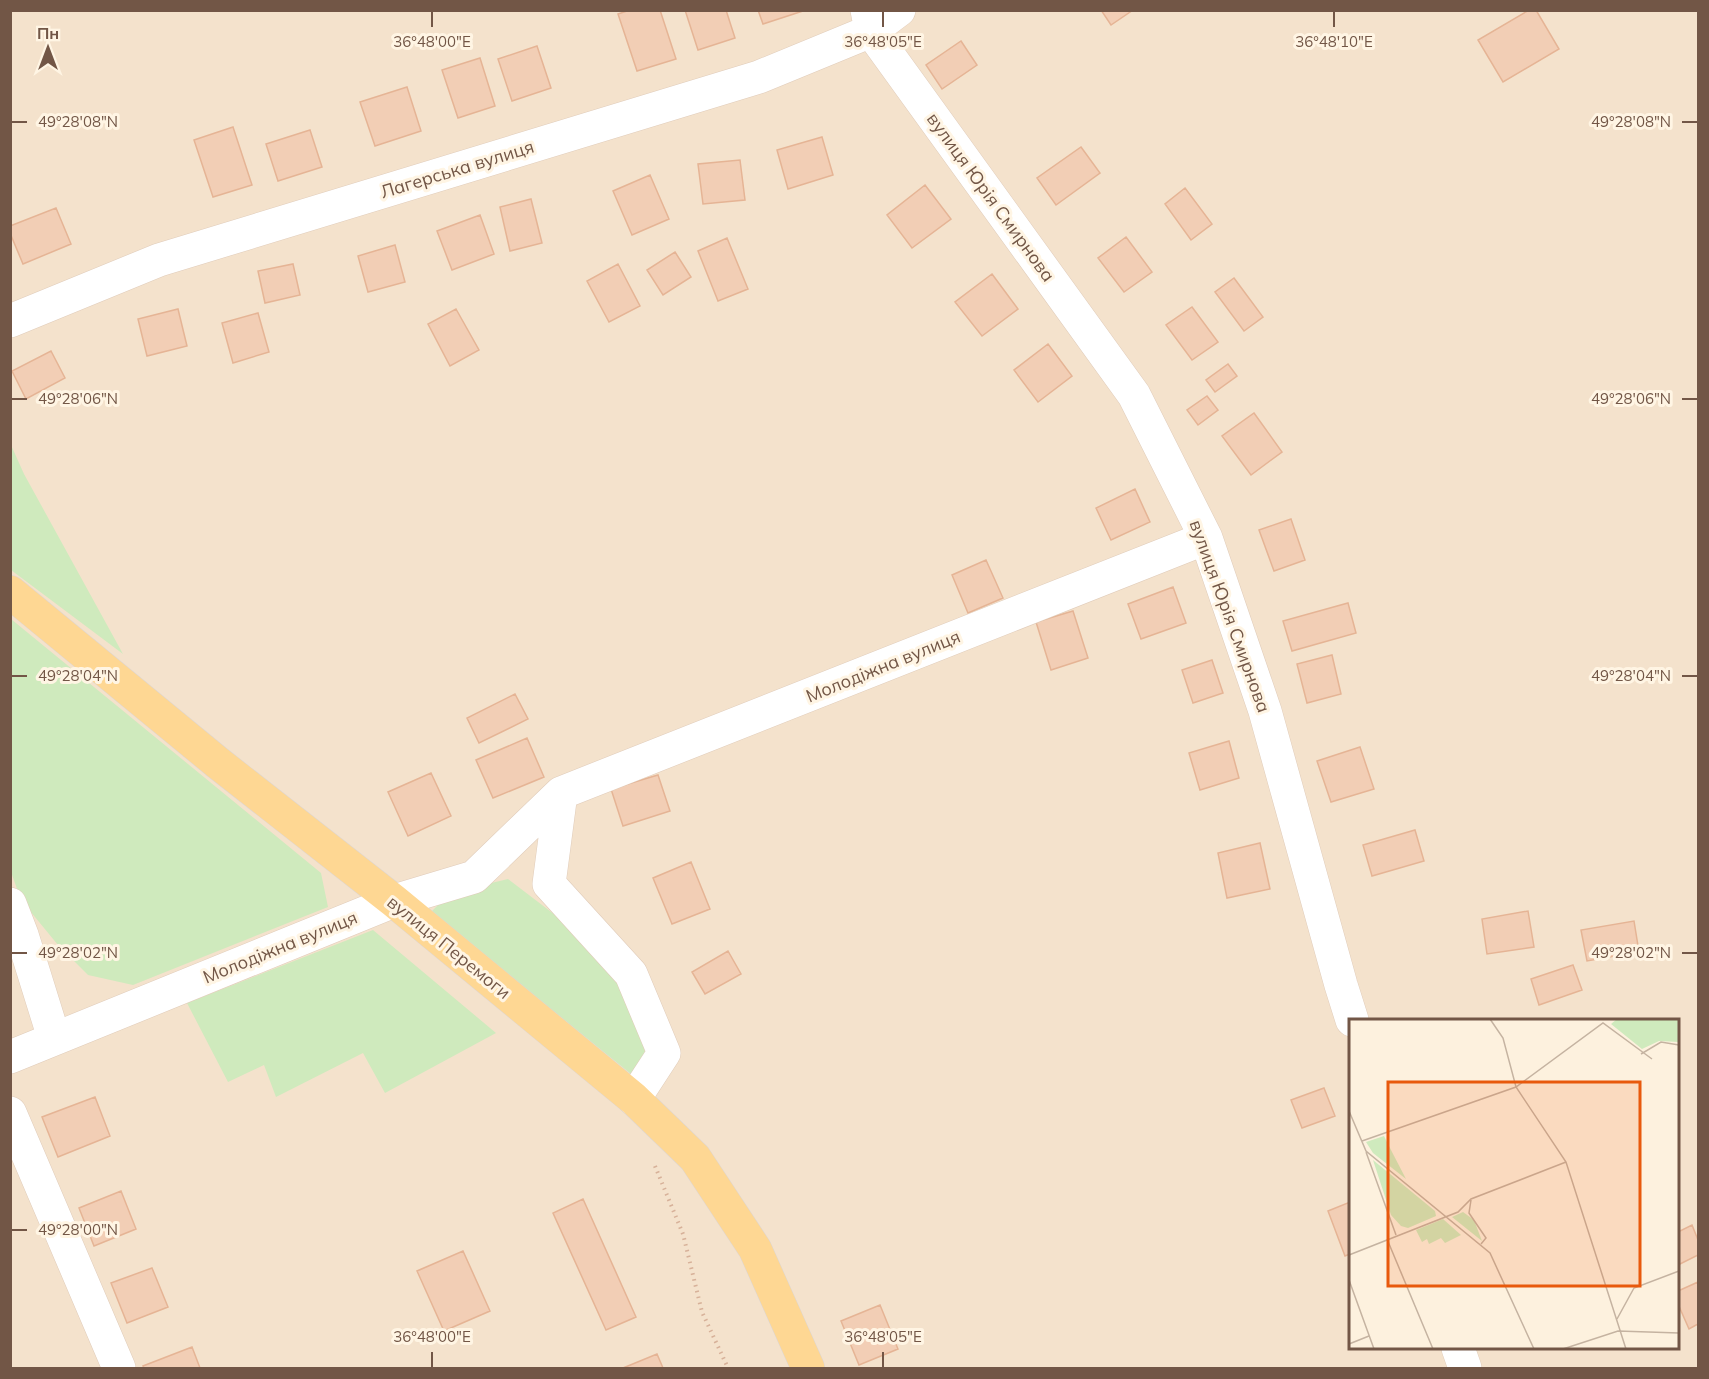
<svg xmlns="http://www.w3.org/2000/svg" width="1709" height="1379" font-family="Mulish,sans-serif">
<style>
.residential{fill:#f4e2cc;fill-rule:evenodd}
.green{fill:#cfeabd}
.building{fill:#f2ceb5;stroke:#e5b495;stroke-width:1.5}
.lines{fill:none;stroke-linecap:round;stroke-linejoin:round}
.street-casing{stroke:#e0ccba;stroke-width:34}
.primary-casing{stroke:#ddd6d3;stroke-width:34}
.path{stroke:#d7b199;stroke-width:4;stroke-dasharray:1.5 4.5;stroke-linecap:butt}
.street{stroke:#fff;stroke-width:33}
.primary{stroke:#fed793;stroke-width:33}
.ticks{fill:none;stroke:#725646;stroke-width:2}
.labels{text-anchor:middle;dominant-baseline:central;stroke-width:6;stroke-linejoin:round;paint-order:stroke}
.street-label{font-size:18px;fill:#725646;stroke:#fff5e4}
.inset-road{fill:none;stroke:#c5b3a1;stroke-width:1.5}
.view{fill:#e8590c;fill-opacity:0.15;stroke:#e8590c;stroke-width:3}
.inset-edge{fill:none;stroke:#725646;stroke-width:3}
.ticks-label{font-size:15px;text-anchor:middle;fill:#725646;stroke:#fff5e4;stroke-width:6;stroke-linejoin:round;paint-order:stroke}
</style>
<rect width="100%" height="100%" fill="#fdf1de"/>
<!-- residential -->
<path class="residential" d="M10,11H1698V1368H11ZM1350,1020H1678V1348H1350Z"/>
<!-- green -->
<path class="green" d="M11,445L24,474L123,654L11,570Z
M11,619L321,873L328,907L133,985L88,975L58,945L21,900L11,872Z
M508,879L580,934L619,975L638,1021L646,1056L636,1078L431,912L450,893Z
M373,930L496,1033L385,1093L363,1053L276,1097L264,1065L228,1082L187,1003Z"/>
<!-- building -->
<path class="building" d="M630,10H660L676,59L637,71L618,14Z
M685,10H726L735,38L698,50Z
M758,10H806L763,24Z
M1101,10H1133L1111,25Z
M1529,10H1536L1559,49L1503,82L1478,40Z
M961,41L977,65L942,89L926,65Z
M537,46L551,88L512,101L498,59Z
M480,58L495,106L458,118L442,70Z
M407,87L421,131L375,146L360,102Z
M233,127L252,185L213,197L194,140Z
M310,130L322,167L278,181L266,144Z
M822,137L833,175L788,189L777,150Z
M1081,147L1100,173L1056,205L1037,178Z
M740,160L745,200L703,204L698,164Z
M650,175L669,219L632,235L613,191Z
M925,185L951,219L912,248L887,215Z
M1185,188L1212,224L1191,240L1165,204Z
M531,199L542,243L510,251L500,207Z
M56,208L71,244L23,264L10,233V226Z
M480,215L494,254L452,270L437,231Z
M1126,237L1152,272L1124,292L1098,258Z
M727,238L748,289L718,301L698,251Z
M395,245L405,282L368,292L358,256Z
M675,252L691,277L663,295L647,270Z
M293,264L300,295L265,303L258,271Z
M618,264L640,306L609,322L587,281Z
M992,274L1018,309L982,336L955,302Z
M1234,278L1263,317L1244,331L1215,292Z
M1192,307L1218,342L1192,360L1166,325Z
M178,309L187,346L147,356L138,319Z
M456,309L479,350L450,366L428,324Z
M258,313L269,352L233,363L222,323Z
M1048,344L1072,376L1038,402L1014,370Z
M51,351L65,378L26,399L12,371Z
M1228,364L1237,376L1215,392L1206,380Z
M1207,396L1218,410L1198,425L1187,410Z
M1254,413L1282,452L1251,475L1222,436Z
M1135,489L1150,522L1111,540L1096,508Z
M1291,519L1305,560L1274,571L1259,530Z
M986,560L1003,598L968,613L952,575Z
M1173,587L1186,623L1141,639L1128,604Z
M1348,603L1356,633L1292,651L1283,621Z
M1073,611L1088,658L1051,670L1036,622Z
M1332,655L1341,694L1307,703L1297,664Z
M1212,660L1223,693L1193,703L1182,670Z
M515,694L528,719L479,743L467,718Z
M527,738L544,777L493,798L476,760Z
M1229,741L1239,778L1200,790L1189,753Z
M1360,747L1374,789L1331,802L1317,761Z
M431,773L451,816L408,836L388,792Z
M658,775L670,811L623,826L611,789Z
M1415,830L1424,861L1372,876L1363,845Z
M1260,843L1270,889L1227,898L1218,853Z
M691,862L710,909L672,924L653,878Z
M1528,911L1534,947L1487,954L1482,919Z
M1634,921L1639,952L1587,961L1581,930Z
M728,951L741,974L705,994L692,972Z
M1573,965L1582,990L1539,1005L1531,979Z
M1324,1088L1335,1116L1302,1128L1291,1100Z
M95,1097L110,1136L58,1157L42,1117Z
M121,1191L136,1229L94,1246L79,1208Z
M583,1199L636,1317L606,1330L553,1213Z
M1350,1202V1254L1345,1256L1328,1211Z
M1692,1225L1698,1240V1255L1678,1265V1232Z
M463,1251L490,1311L444,1331L417,1271Z
M152,1268L168,1307L127,1323L111,1283Z
M1698,1282V1324L1689,1329L1678,1304V1291Z
M880,1305L898,1349L859,1365L841,1321Z
M192,1347L200,1368H144L143,1366Z
M657,1354L663,1368H623Z"/>
<g class="lines">
<!-- street casing -->
<g class="street-casing">
<path id="street" d="M867,10L871,31L1134,395L1206,538L1265,711L1341,985L1352,1020
M10,321L159,260L759,77L871,31L899,10
M561,793L549,884L631,974L664,1053L634,1099
M10,904L22,935L54,1038
M10,1057L394,901L474,877L561,793L1206,538
M10,1113L119,1368
M1458,1348L1465,1368"/>
</g>
<!-- primary casing -->
<g class="primary-casing">
<path id="primary" d="M10,592L218,763L394,901L634,1099L695,1158L755,1249L808,1368"/>
</g>
<!-- path -->
<path class="path" d="M655,1166L683,1234L702,1312L728,1368"/>
<!-- street -->
<use href="#street" class="street"/>
<!-- primary -->
<use href="#primary" class="primary"/>
</g>
<!-- ticks -->
<path class="ticks" d="M432,12V27M883,12V27M1334,12V27M12,122H27M1682,122H1697M12,399H27M1682,399H1697M12,676H27M1682,676H1697M12,953H27M1682,953H1697M12,1230H27M432,1352V1367M883,1352V1367"/>
<g class="labels">
<!-- street labels -->
<g class="street-label">
<text transform="translate(457 169) rotate(-17)">Лагерська вулиця</text>
<text transform="translate(991 197) rotate(54)">вулиця Юрія Смирнова</text>
<text transform="translate(1230 616) rotate(70)">вулиця Юрія Смирнова</text>
<text transform="translate(883 666) rotate(-22)">Молодіжна вулиця</text>
<text transform="translate(280 947) rotate(-22)">Молодіжна вулиця</text>
<text transform="translate(449 947) rotate(39)">вулиця Перемоги</text>
</g>
</g>
<!-- overview -->
<g transform="translate(1349 1019)">
<rect width="330" height="330" fill="#fdf1de"/>
<path d="M268,0H330V23L310,22L293,30L262,5ZM35,117L43,133L57,160L24,134L17,123ZM24,141L86,192L87,197L59,209L52,207L42,196ZM114,193L125,201L133,222L103,198ZM94,200L112,216L96,224L92,219L80,225L78,220L73,223L67,211Z" fill="#cfeabd"/>
<path class="inset-road" d="M141,0L154,19L167,68L217,143L277,330M292,35L312,23L330,26M0,92L17,132L141,234L185,330M13,122L167,68L254,4L303,40M17,133L47,216M122,181L120,194L137,219L132,225M38,220L84,330M0,236L109,193L122,180L217,143M0,261L25,330M268,300L285,269L330,252M0,325L20,317M214,330L269,312L330,314"/>
<path class="view" d="M39,63H291V267H39Z"/>
<rect width="330" height="330" class="inset-edge"/>
</g>
<g class="ticks-label">
<text x="432" y="47">36°48'00"E</text>
<text x="883" y="47">36°48'05"E</text>
<text x="1334" y="47">36°48'10"E</text>
<text x="78" y="127">49°28'08"N</text>
<text x="1631" y="127">49°28'08"N</text>
<text x="78" y="404">49°28'06"N</text>
<text x="1631" y="404">49°28'06"N</text>
<text x="78" y="681">49°28'04"N</text>
<text x="1631" y="681">49°28'04"N</text>
<text x="78" y="958">49°28'02"N</text>
<text x="1631" y="958">49°28'02"N</text>
<text x="78" y="1235">49°28'00"N</text>
<text x="432" y="1342">36°48'00"E</text>
<text x="883" y="1342">36°48'05"E</text>
</g>
<!-- border -->
<rect width="1709" height="1379" fill="none" stroke="#725646" stroke-width="24"/>
<!-- north arrow -->
<g transform="translate(48 48)" stroke="#fff5e4" stroke-width="4.5" paint-order="stroke">
<path d="M0-4.5L10 22L0 15L-10 22Z" fill="#725646"/>
<text y="-9" font-size="16" font-weight="bold" text-anchor="middle" fill="#725646">Пн</text>
</g>
</svg>
